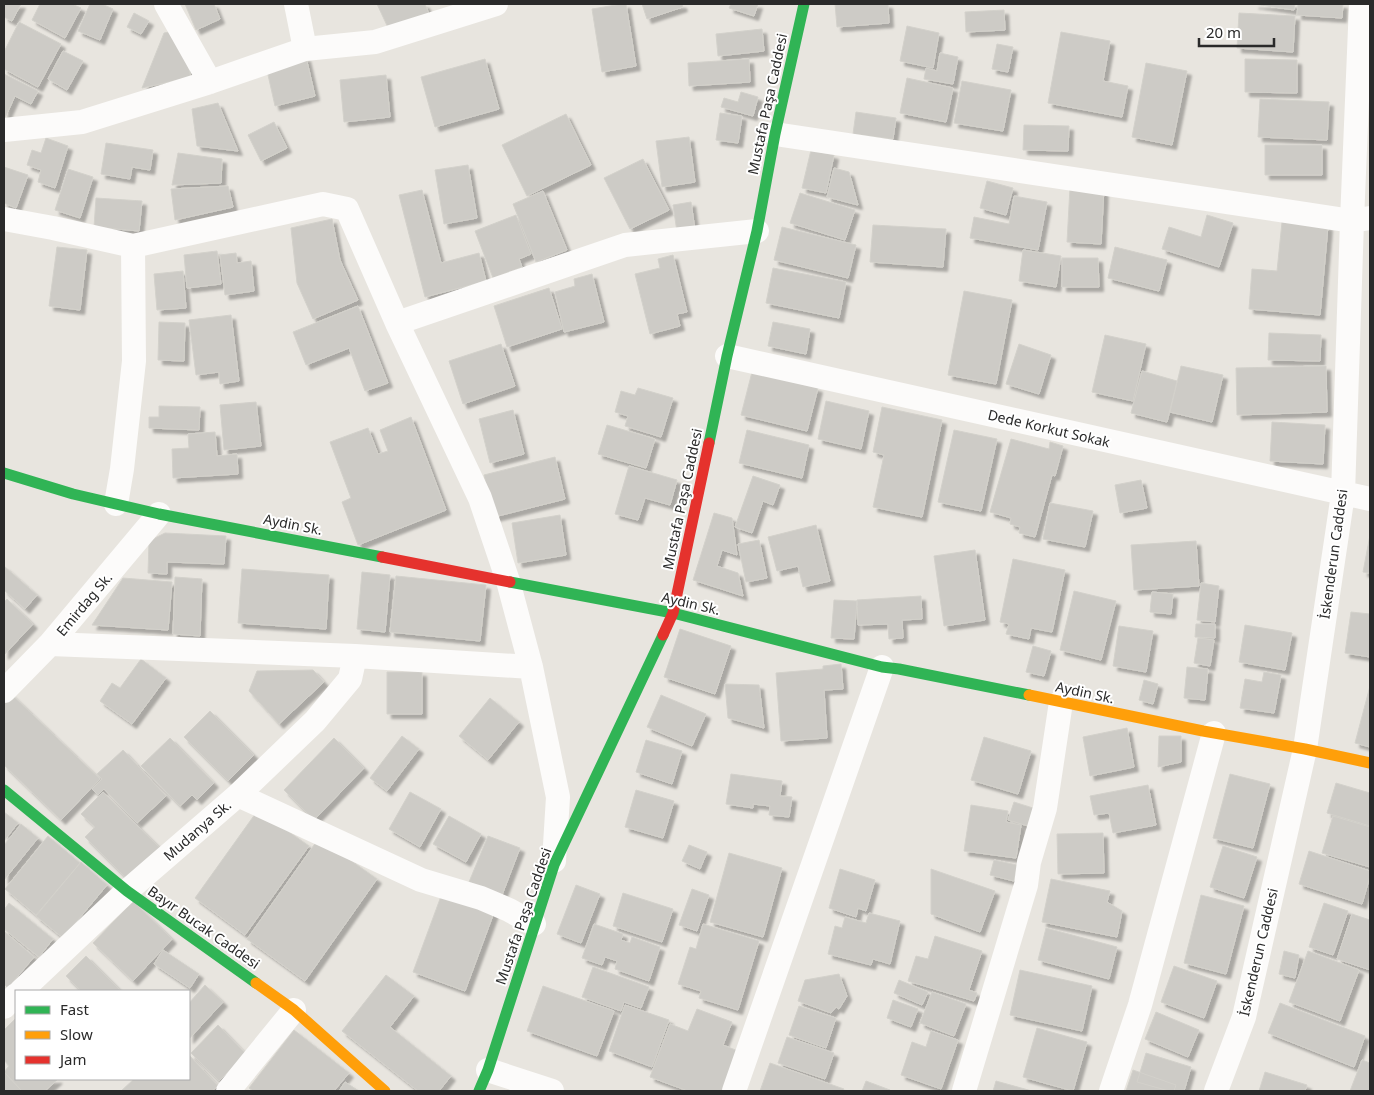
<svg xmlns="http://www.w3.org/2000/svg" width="1374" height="1095" font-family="'Noto Sans',sans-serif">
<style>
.building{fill:#cdcbc6;stroke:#d3d1cb;filter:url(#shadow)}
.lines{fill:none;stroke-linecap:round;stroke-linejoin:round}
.street{stroke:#fcfbfa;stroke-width:24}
.fast{stroke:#30b455;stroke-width:11}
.slow{stroke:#ff9f0a;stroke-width:11}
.jam{stroke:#e5322d;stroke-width:11}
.labels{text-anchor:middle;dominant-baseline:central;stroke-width:4;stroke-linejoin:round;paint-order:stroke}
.street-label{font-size:14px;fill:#2a2a2a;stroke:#fff}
</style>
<defs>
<filter id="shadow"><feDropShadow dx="4.5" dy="4.5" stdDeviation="1" flood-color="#0004"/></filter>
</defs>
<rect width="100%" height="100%" fill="#e8e5df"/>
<!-- building -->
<path class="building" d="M4,4H21L12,21L4,17Z
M40,4H72L81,8L65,38L32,20Z
M90,4H102L113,9L100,40L78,31Z
M185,4H214L220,19L196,30Z
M377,4H425L429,14L390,32Z
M622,4H626L636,66L602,72L592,9Z
M642,4H682L683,7L647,19Z
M731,4H758L754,16L729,8Z
M835,4H888L889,23L837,27Z
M1254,4H1295L1294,10Z
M1298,4H1343L1342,18L1297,15Z
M1004,10L1005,30L966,32L965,12Z
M134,13L149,21L141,34L127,27Z
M1239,13L1295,16L1293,52L1237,48Z
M19,22L61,44L38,87L4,69V52Z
M907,26L939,33L933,68L900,61Z
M762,29L764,51L718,56L716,34Z
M178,30L191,77L142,88L164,33Z
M1061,32L1110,41L1103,81L1128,86L1122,117L1048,103Z
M997,44L1013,47L1008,72L992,69Z
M63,51L83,61L67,90L48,79Z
M940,53L958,57L953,84L924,79L926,68L937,71Z
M306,57L315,96L275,106L266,66Z
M485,59L499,109L435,127L421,77Z
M749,59L750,82L689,86L688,63Z
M1245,59L1297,60V93L1245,92Z
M1146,63L1187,71L1172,145L1132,137Z
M4,74L38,91L31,104L15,96L4,120Z
M386,75L390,117L344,122L340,80Z
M907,78L953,88L946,122L900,113Z
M962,81L1011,90L1003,131L954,123Z
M741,92L758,97L753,116L721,107L724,98L738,102Z
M1260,99L1329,102L1327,140L1258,137Z
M218,103L238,151L197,146L192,109Z
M856,112L896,118L893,139L853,134Z
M720,113L742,116L738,143L716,140Z
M566,114L591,165L527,196L502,145Z
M274,122L287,148L261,161L248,135Z
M1024,125L1069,126L1068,151L1023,150Z
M689,137L695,182L662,187L656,141Z
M46,138L68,146L55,188L38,182L41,170L27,165L32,150L41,153Z
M106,143L153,150L150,170L132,167L130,179L101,174Z
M1265,145H1322V175H1265Z
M811,150L834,155L826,193L802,188Z
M178,153L222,159L221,183L172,185Z
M643,159L669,210L630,229L604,178Z
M468,165L477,218L444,224L435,170Z
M4,167L28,175L16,208L4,203Z
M834,168L849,172L858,205L827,197Z
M68,169L93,177L80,218L55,210Z
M987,181L1013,188L1006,215L980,208Z
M228,186L233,207L175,220L171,189Z
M1070,187L1104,188L1101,244L1067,242Z
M422,190L441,263L479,253L486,281L425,297L399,195Z
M543,191L567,250L536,262L513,204Z
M800,193L855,210L845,240L790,223Z
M1014,196L1047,202L1038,250L970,238L974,217L1009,224Z
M96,198L142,201L139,231L94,227Z
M691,202L695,230L677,232L673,205Z
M516,215L531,254L519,259L522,267L493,278L475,231Z
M1207,215L1233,223L1219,267L1162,249L1169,227L1201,237Z
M332,219L340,260L358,300L313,319L297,283L291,228Z
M1282,222L1328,226L1320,315L1249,309L1252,269L1277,271Z
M873,225L946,229L943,267L870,262Z
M782,227L856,245L848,278L774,260Z
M57,247L87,250L80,310L49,306Z
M1115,247L1167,260L1159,291L1108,278Z
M1023,250L1061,256L1056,287L1019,281Z
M217,251L221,284L187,288L184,255Z
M236,253L237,263L251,261L254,291L225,295L220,255Z
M673,255L687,312L677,314L680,326L650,334L635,274L660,268L658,259Z
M1062,258H1098L1099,287H1062Z
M773,268L846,282L839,318L766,303Z
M183,271L186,308L157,310L154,274Z
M592,274L604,322L564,332L555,292L575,286L574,279Z
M549,288L562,329L507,347L494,306Z
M964,291L1012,300L996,384L948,375Z
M358,306L388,383L365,391L349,348L306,365L293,332Z
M231,315L239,381L220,384L219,372L196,375L189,320Z
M159,322L185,323L184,361L158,360Z
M773,322L810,329L806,354L768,346Z
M1269,333L1321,335L1320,361L1268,360Z
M1105,335L1146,344L1133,401L1092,392Z
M501,344L515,386L463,404L449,361Z
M1019,344L1051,355L1039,394L1006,384Z
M1181,366L1223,375L1212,422L1170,412Z
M1326,366L1327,412L1237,415L1236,368Z
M1142,371L1177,381L1167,422L1131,413Z
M752,372L818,388L807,431L741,415Z
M638,388L673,398L661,437L625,426L628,416L615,412L621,391L635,395Z
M826,401L869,411L861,449L818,439Z
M256,402L261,446L224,450L220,405Z
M159,406L200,407L199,430L149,428V417H159Z
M882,407L942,420L922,517L873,507L884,455L873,452Z
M513,410L524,454L490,463L479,419Z
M411,417L446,510L358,545L342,502L351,498L330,442L368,428L378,454L388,451L380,430Z
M1272,422L1325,425L1323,464L1270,461Z
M607,425L655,439L646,468L598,454Z
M747,430L809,445L802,478L739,463Z
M954,430L997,439L981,511L938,502Z
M215,432L217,456L237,454L238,474L173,478L172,449L189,448L188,434Z
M1011,439L1049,449L1050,442L1063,446L1055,476L1052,475L1035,537L1019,533L1020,527L1010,524L1011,518L990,512Z
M555,457L565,499L494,517L484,475Z
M629,466L677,480L670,505L645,498L638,520L615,514Z
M753,476L780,485L773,505L763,501L752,533L735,527Z
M1141,480L1147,508L1120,513L1115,485Z
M1050,503L1093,511L1085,547L1043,539Z
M714,513L732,518L737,555L722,550L717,566L738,573L743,596L693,580Z
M560,515L566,555L518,563L512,523Z
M816,525L830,581L803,587L798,566L777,571L768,537Z
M165,533L226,536L224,564L167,562V574L148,573L149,541Z
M1370,535V573L1363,572Z
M759,540L767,578L746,582L738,544Z
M1196,541L1199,586L1134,590L1131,545Z
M975,550L985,620L944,626L934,556Z
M1013,559L1065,570L1052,632L1031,628L1029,639L1006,634L1009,624L1000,622Z
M4,566L37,595L25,609L4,590Z
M242,569L329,575L326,629L238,623Z
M362,572L390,575L385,632L357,629Z
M396,576L486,585L480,641L390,632Z
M175,577L202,579L200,636L173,634Z
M123,578L172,582L168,630L92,625Z
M1201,583L1219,586L1215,622L1197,620Z
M1074,591L1116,601L1101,660L1060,650Z
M1152,592L1173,594L1171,614L1150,612Z
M921,596L922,619L902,620L903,638L889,639L888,624L858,625L857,600Z
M7,599L33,624L4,655V602Z
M834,600L857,601L854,639L831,638Z
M1351,612L1370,614V657L1345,653Z
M1196,624H1215V638L1195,637Z
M1245,625L1292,633L1285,670L1239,662Z
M1119,626L1153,631L1146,672L1113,666Z
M680,629L731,646L715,694L664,677Z
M1198,638L1214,640L1210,666L1194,663Z
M1033,646L1051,651L1044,676L1026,672Z
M141,659L166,678L132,724L100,701L112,683L120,688Z
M841,664L843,689L824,690L827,738L781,741L776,673L823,669V666Z
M1187,667L1208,669L1205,700L1184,698Z
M313,670L324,682L279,724L249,691L257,671Z
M387,672H422V714H387Z
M1264,672L1281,675L1274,713L1240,708L1245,679L1262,682Z
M1144,680L1158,684L1153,704L1139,700Z
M725,684L759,685L764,728L728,718Z
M1370,686V747L1355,743Z
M10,693L100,779L61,820L4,765V699Z
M661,695L706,714L692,746L647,727Z
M490,698L519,722L488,760L459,736Z
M210,711L254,755L228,781L184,737Z
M1127,728L1134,767L1090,776L1083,737Z
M402,736L419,749L387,791L370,778Z
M1159,736H1181V762L1158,767Z
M984,737L1031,751L1018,794L971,780Z
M170,738L214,783L197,800L192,795L180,806L141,766Z
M334,738L364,768L314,820L284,790Z
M646,740L682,751L672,784L636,772Z
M123,750L166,796L137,823L104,789L98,795L92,789L102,779L97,774Z
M731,774L782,781L780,796L792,797L789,817L769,815L770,806L753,804V808L726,804Z
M1230,774L1270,784L1253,848L1213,838Z
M1336,783L1370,793V826L1327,813Z
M1148,785L1156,825L1113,833L1109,813L1094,815L1090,796Z
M636,790L674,801L663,838L625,827Z
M103,792L161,849L129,881L85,837L95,827L81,814Z
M410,792L441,809L420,847L389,829Z
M1014,802L1033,808L1028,826L1008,820Z
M971,805L1008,811L1006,822L1021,825L1016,858L964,851Z
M258,810L309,846L245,935L195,898Z
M4,812L18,823L4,841Z
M449,816L481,834L466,862L433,844Z
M1333,816L1370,827V867L1322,853Z
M21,824L38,838L4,880V845Z
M1103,833L1104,873L1058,874L1057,834Z
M48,836L80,863L36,915L5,889Z
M488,836L520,848L502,895L469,882Z
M319,838L377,879L305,981L247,939Z
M689,845L707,852L700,869L682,861Z
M1223,846L1257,857L1244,898L1210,887Z
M1309,851L1370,871V876L1362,904L1299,884Z
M729,853L782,868L763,937L710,922Z
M994,860L1017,865L1014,881L990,875Z
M81,862L107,885L63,938L36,916Z
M840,869L875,880L866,911L858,908L856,917L829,908Z
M931,869L995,891L980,932L931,914Z
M1051,879L1110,891L1107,902L1122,911L1117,937L1042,922Z
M576,885L600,894L581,943L557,934Z
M444,888L496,907L465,991L413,972Z
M692,889L709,895L697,931L679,925Z
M623,893L673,909L662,942L613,926Z
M1201,895L1244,906L1226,974L1184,963Z
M133,901L172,939L133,981L93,943Z
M9,903L53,939L39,957L4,929V910Z
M1324,903L1348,911L1333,955L1309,947Z
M869,913L900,921L890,964L873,959L871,965L828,954L835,926L842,928L845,917L866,923Z
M1352,914L1370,920V970L1337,959Z
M594,924L623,934L621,940L630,943L632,937L660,947L649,981L615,969L617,961L605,957L602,965L582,958Z
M703,924L759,941L738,1010L699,998L701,991L678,984L690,947L696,949Z
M1046,928L1117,947L1109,979L1038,960Z
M4,931L34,957L8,988L4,984Z
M935,936L982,951L969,990L977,993L974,1001L908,981L916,956L928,959Z
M163,950L199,974L190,988L154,964Z
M1284,951L1299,955L1295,978L1279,974Z
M1308,951L1359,970L1340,1021L1289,1002Z
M86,956L121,991H81L66,976Z
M1174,966L1217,981L1204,1018L1161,1002Z
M593,967L649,987L641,1008L624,1002L621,1011L582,997Z
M1020,970L1092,986L1082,1031L1010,1015Z
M839,974L847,996L839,1009L836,1007L831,1013L798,1001L805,980Z
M386,975L414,996L390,1027L451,1076L439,1091H418L342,1031Z
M899,980L928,992L922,1005L894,993Z
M205,985L223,1002L189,1039V1003Z
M543,986L614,1011L597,1056L527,1031Z
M932,992L966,1004L954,1036L920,1023Z
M893,1000L918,1009L911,1027L887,1018Z
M1280,1003L1365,1036L1354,1067L1268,1033Z
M625,1005L669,1020L652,1067L609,1051Z
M799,1006L836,1018L826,1048L789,1035Z
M697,1009L732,1022L723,1045L738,1051L723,1091H688L650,1077L670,1024L688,1031Z
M1156,1012L1199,1030L1188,1057L1145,1039Z
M16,1018V1079H58L45,1091H22L4,1072L9,1066L4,1060V1030Z
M218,1025L246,1054L219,1081L191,1053Z
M1037,1028L1087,1042L1073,1091L1023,1077Z
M294,1030L349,1073L334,1091H253L249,1088Z
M931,1031L958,1040L941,1089L901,1075L912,1042L926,1047Z
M787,1037L834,1053L825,1079L778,1063Z
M1146,1053L1191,1067L1184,1091H1169L1137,1082Z
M189,1055L218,1086L212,1091H121L134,1079H189Z
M1362,1060L1370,1063V1091H1350Z
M770,1063L844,1089L843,1091H760Z
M1133,1070L1176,1085L1174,1091H1126Z
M4,1072L22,1091H4Z
M1265,1072L1307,1085L1305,1091H1259Z
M866,1081L890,1090V1091H862Z
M996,1081L1032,1091H993Z
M345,1082L359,1091H339Z"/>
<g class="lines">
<!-- street -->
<path class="street" d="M166,4L210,82
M296,4L305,49
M4,130L82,122L210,82L305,49L375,42L496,4
M775,134L1352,221L1370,218
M4,219L53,228L133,246L323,204L347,209L397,323L480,498L508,581L531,667L558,797L554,861
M397,323L625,245L757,231
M727,356L1370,499
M116,504L122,469L134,361L133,246
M50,644L355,656L531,667
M4,691L50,644L159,514
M238,795L421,880L481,898L509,910L534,924
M21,991L127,891L238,795L315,721L350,679L355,656
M4,1007L16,995
M488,1070L552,1091
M228,1091L294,1010
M734,1091L882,667
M964,1091L1026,885L1029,862L1045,808L1061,702
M1111,1091L1140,1005L1214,733
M1216,1091L1244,1017L1305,749L1343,494L1352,221L1361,4"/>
<!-- fast -->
<path class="fast" d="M709,443L727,356L757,231L775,134L804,4
M4,473L73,494L159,514L382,557
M510,582L673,613L882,667L899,669L1029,695
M4,790L127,891L256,983
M479,1091L488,1070L554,865L663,635"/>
<!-- slow -->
<path class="slow" d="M1029,695L1203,731L1305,749L1370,763
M256,983L294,1010L385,1091"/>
<!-- jam -->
<path class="jam" d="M382,557L510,582
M663,635L673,613L709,443"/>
</g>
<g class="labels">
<!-- street labels -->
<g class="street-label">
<text transform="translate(767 104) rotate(-78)">Mustafa Paşa Caddesi</text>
<text transform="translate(1049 428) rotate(13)">Dede Korkut Sokak</text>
<text transform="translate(682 499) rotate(-78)">Mustafa Paşa Caddesi</text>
<text transform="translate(293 524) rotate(11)">Aydin Sk.</text>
<text transform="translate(1333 554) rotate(-82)">İskenderun Caddesi</text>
<text transform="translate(691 603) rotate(13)">Aydin Sk.</text>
<text transform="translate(84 604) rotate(-50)">Emirdag Sk.</text>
<text transform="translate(1085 692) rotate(12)">Aydin Sk.</text>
<text transform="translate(197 830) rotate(-41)">Mudanya Sk.</text>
<text transform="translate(523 916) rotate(-71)">Mustafa Paşa Caddesi</text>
<text transform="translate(204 927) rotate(35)">Bayır Bucak Caddesi</text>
<text transform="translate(1258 952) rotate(-77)">İskenderun Caddesi</text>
</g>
</g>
<!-- border -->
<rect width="1374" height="1095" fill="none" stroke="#2a2a2a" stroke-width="10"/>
<!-- legend -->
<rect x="15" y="990" width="175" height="90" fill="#ffffff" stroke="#aaaaaa"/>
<rect x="25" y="1006" width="25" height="8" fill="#30b455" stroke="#aaaaaa"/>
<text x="60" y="1015" font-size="15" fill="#2a2a2a">Fast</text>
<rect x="25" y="1031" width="25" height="8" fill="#ff9f0a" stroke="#aaaaaa"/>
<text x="60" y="1040" font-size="15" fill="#2a2a2a">Slow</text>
<rect x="25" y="1056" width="25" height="8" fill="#e5322d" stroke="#aaaaaa"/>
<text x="60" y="1065" font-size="15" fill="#2a2a2a">Jam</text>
<!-- scale -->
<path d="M1199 38v8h75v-8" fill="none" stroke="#2a2a2a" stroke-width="2.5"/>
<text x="1206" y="38" font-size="15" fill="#2a2a2a" stroke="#ffffff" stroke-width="4" paint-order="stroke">20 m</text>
</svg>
